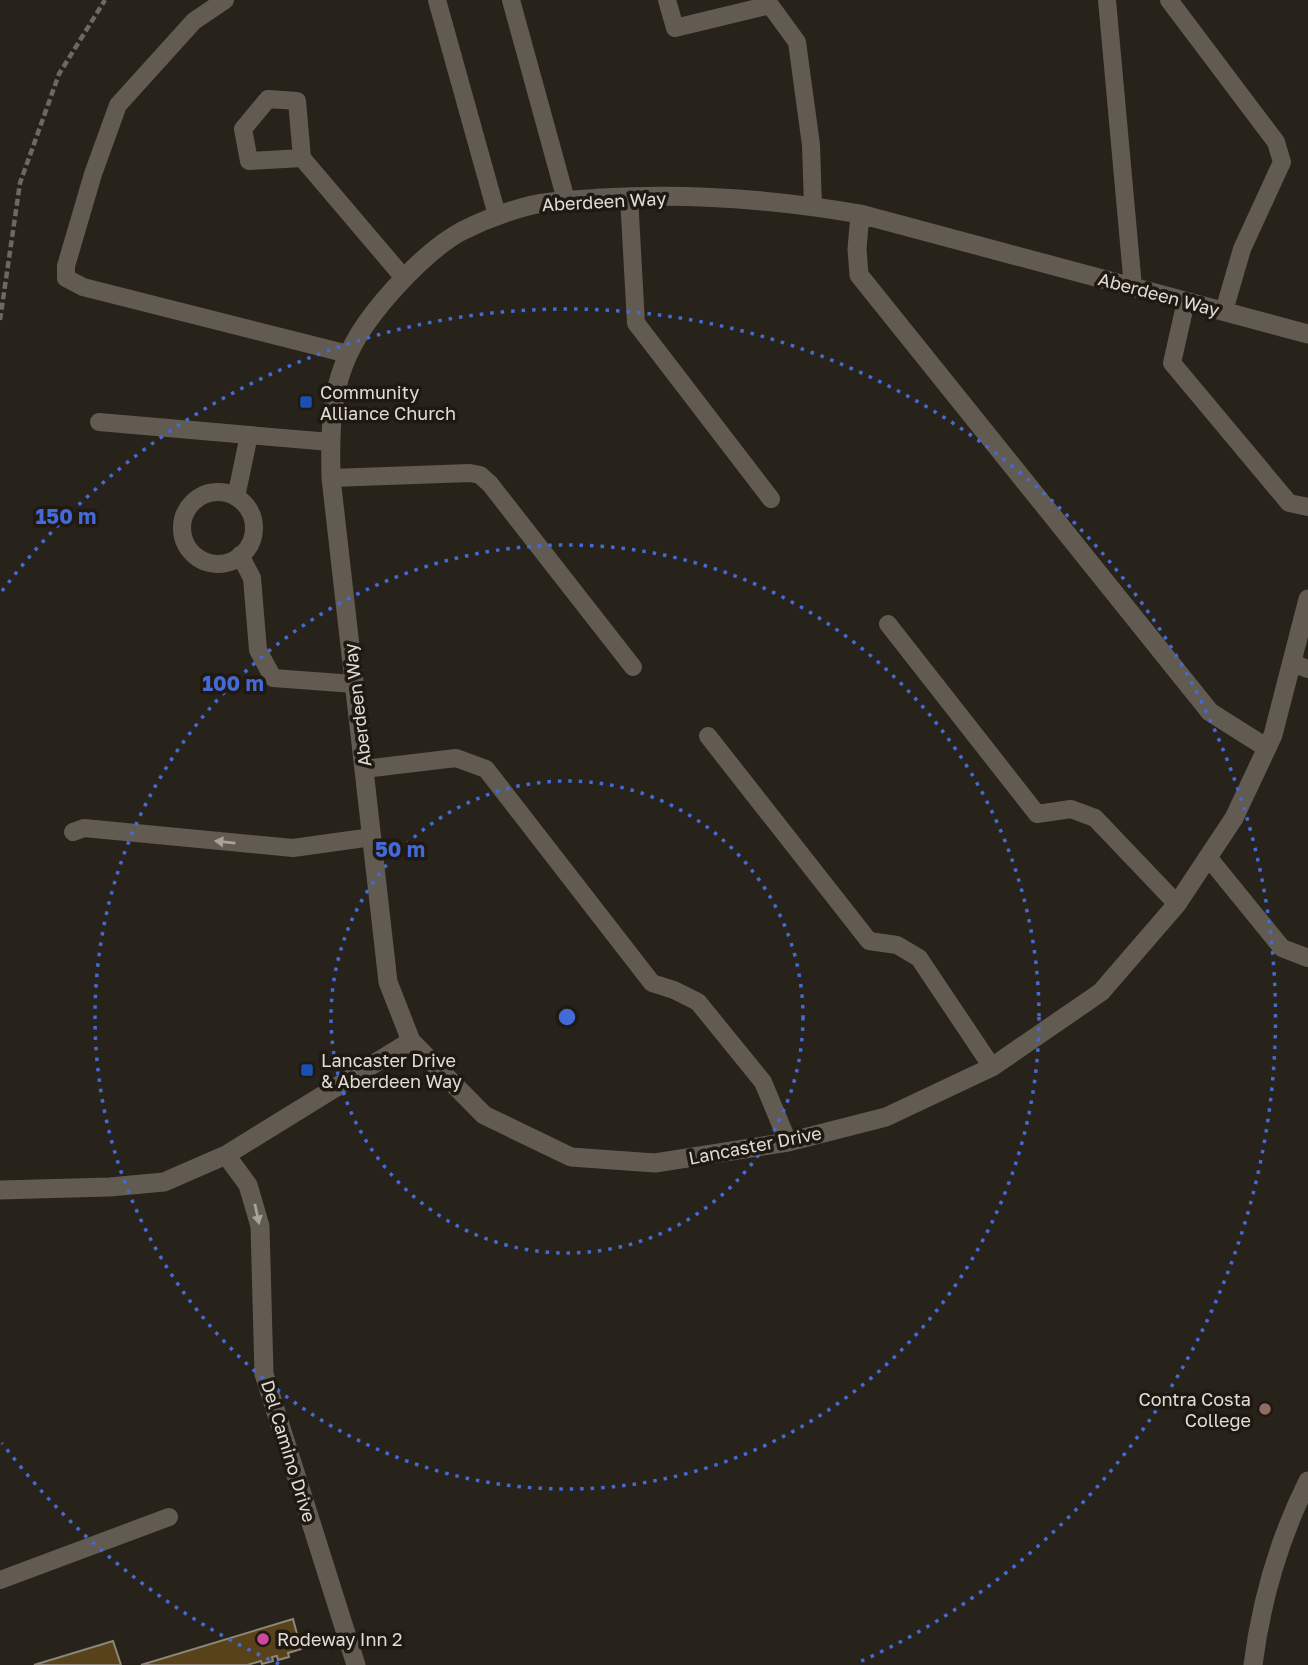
<svg xmlns="http://www.w3.org/2000/svg" width="1308" height="1665" font-family="'Golos Text',sans-serif">
<style>
.building{fill:#58421a;stroke:#8c867b;stroke-width:2}
.lines{fill:none;stroke-linecap:round;stroke-linejoin:round}
.path{stroke:#6d6860;stroke-width:4.5;stroke-dasharray:7 3.5;stroke-linecap:butt}
.service{stroke:#625b51;stroke-width:18}
.minor{stroke:#625b51;stroke-width:19}
.oneway{fill:#a7a29a}
.ring{fill:none;stroke:#446ad8;stroke-width:3.5;stroke-dasharray:3.5 7}
.transit-dot{fill:#1a4fb4;stroke:#1f1911;stroke-width:2.5}
.education-dot{fill:#8d6e63;stroke:#1f1911;stroke-width:2.5}
.hotel-dot{fill:#d1479c;stroke:#1f1911;stroke-width:2.5}
.labels{text-anchor:middle;dominant-baseline:central;stroke-width:7;stroke-linejoin:round;paint-order:stroke}
.street-label{font-size:18px;fill:#e0dcd6;stroke:#1f1911}
.poi-label{font-size:18px;fill:#e0dcd6;stroke:#1f1911;text-anchor:start}
.centre{fill:#446ad8;stroke:#1f1911;stroke-width:3.5}
.ring-label{font-size:21px;text-anchor:middle;font-weight:bold;fill:#446ad8;stroke:#1f1911;stroke-width:7;stroke-linejoin:round;paint-order:stroke}
</style>
<rect width="100%" height="100%" fill="#28231a"/>
<!-- building -->
<path class="building" d="M293,1619L301,1649L288,1653L289,1657L278,1660L277,1656L272,1657L273,1661L262,1664L261,1661L247,1665H141Z
M113,1641L121,1665H34Z"/>
<g class="lines">
<!-- path -->
<path class="path" d="M0,320L20,183L59,74L105,0"/>
<!-- service -->
<path class="service" d="M225,0L194,21L118,105L93,174L66,266V278L83,287L348,354
M437,0L497,215
M511,0L566,200
M667,0L675,28L770,5L797,42L811,145L813,206
M1107,0L1133,287
M1169,0L1276,142L1282,162L1242,249L1224,311
M302,158L249,161L243,129L268,99L297,101L302,158L404,278
M629,197L636,323L771,499
M1186,301L1172,363L1289,503L1308,507
M99,422L330,442
M331,478L470,473L480,475L490,484L633,667
M182 528a36 36 0 1 1 72 0a36 36 0 1 1-72 0Z
M236,497L249,435
M240,555L252,578L258,650L273,678L354,684
M888,624L1037,814L1071,809L1095,818L1177,904
M1292,663L1308,669
M708,736L869,941L897,945L919,958L992,1067
M364,769L456,758L486,769L652,983L674,990L698,1002L763,1082L788,1142
M73,832L84,828L293,848L372,837
M1208,857L1282,948L1308,958
M0,1580L169,1517"/>
<!-- minor -->
<path class="minor" d="M860,214L857,249L859,275L1210,712L1267,748
M1308,334L860,214C774,199 687,193 601,198C578,200 554,200 532,205C508,211 484,220 462,231C436,245 414,267 394,289C336,353 329,394 331,478L388,982L411,1041L484,1115L571,1157L655,1163L788,1142L886,1117L992,1067L1101,992L1177,904L1234,818L1273,735L1308,599
M226,1155L248,1185L260,1226L264,1374L356,1665
M0,1190L110,1187L164,1182L226,1155L411,1041
M1253,1665C1261,1602 1280,1537 1308,1481"/>
</g>
<!-- one-way arrows -->
<defs><path id="oneway-solid" d="M-6-.8H1V-3.2L6.5 0L1 3.2V.8H-6Z" transform="scale(1.75)"/></defs>
<g class="oneway">
<use href="#oneway-solid" transform="translate(225 842) rotate(-174)"/>
<use href="#oneway-solid" transform="translate(257 1214) rotate(78)"/>
</g>
<!-- distance rings -->
<g class="ring">
<circle cx="567" cy="1017" r="236"/>
<circle cx="567" cy="1017" r="472"/>
<path d="M279 1664A708 708 0 0 1 2 1443M2 591A708 708 0 1 1 855 1664"/>
</g>
<!-- markers -->
<g class="transit-dot">
<rect x="299" y="395" width="14" height="14" rx="3.5"/>
<rect x="300" y="1063" width="14" height="14" rx="3.5"/>
</g>
<circle class="education-dot" cx="1265" cy="1409" r="7"/>
<circle class="hotel-dot" cx="263" cy="1639" r="7"/>
<g class="labels">
<!-- street labels -->
<g class="street-label">
<text transform="translate(604 201) rotate(-3)">Aberdeen Way</text>
<text transform="translate(1159 294) rotate(15)">Aberdeen Way</text>
<text transform="translate(357 705) rotate(-97)">Aberdeen Way</text>
<text transform="translate(755 1145) rotate(-11)">Lancaster Drive</text>
<text transform="translate(289 1451) rotate(73)">Del Camino Drive</text>
</g>
<!-- poi labels -->
<g class="poi-label">
<text x="320" y="392">Community<tspan x="320" dy="21">Alliance Church</tspan></text>
<text x="321" y="1060">Lancaster Drive<tspan x="321" dy="21">&amp; Aberdeen Way</tspan></text>
<text x="1251" y="1399" text-anchor="end">Contra Costa<tspan x="1251" dy="21">College</tspan></text>
<text x="277" y="1639">Rodeway Inn 2</text>
</g>
</g>
<circle cx="567" cy="1017" r="10" class="centre"/>
<g class="ring-label">
<text x="66" y="524">150 m</text>
<text x="233" y="691">100 m</text>
<text x="400" y="857">50 m</text>
</g>
</svg>
